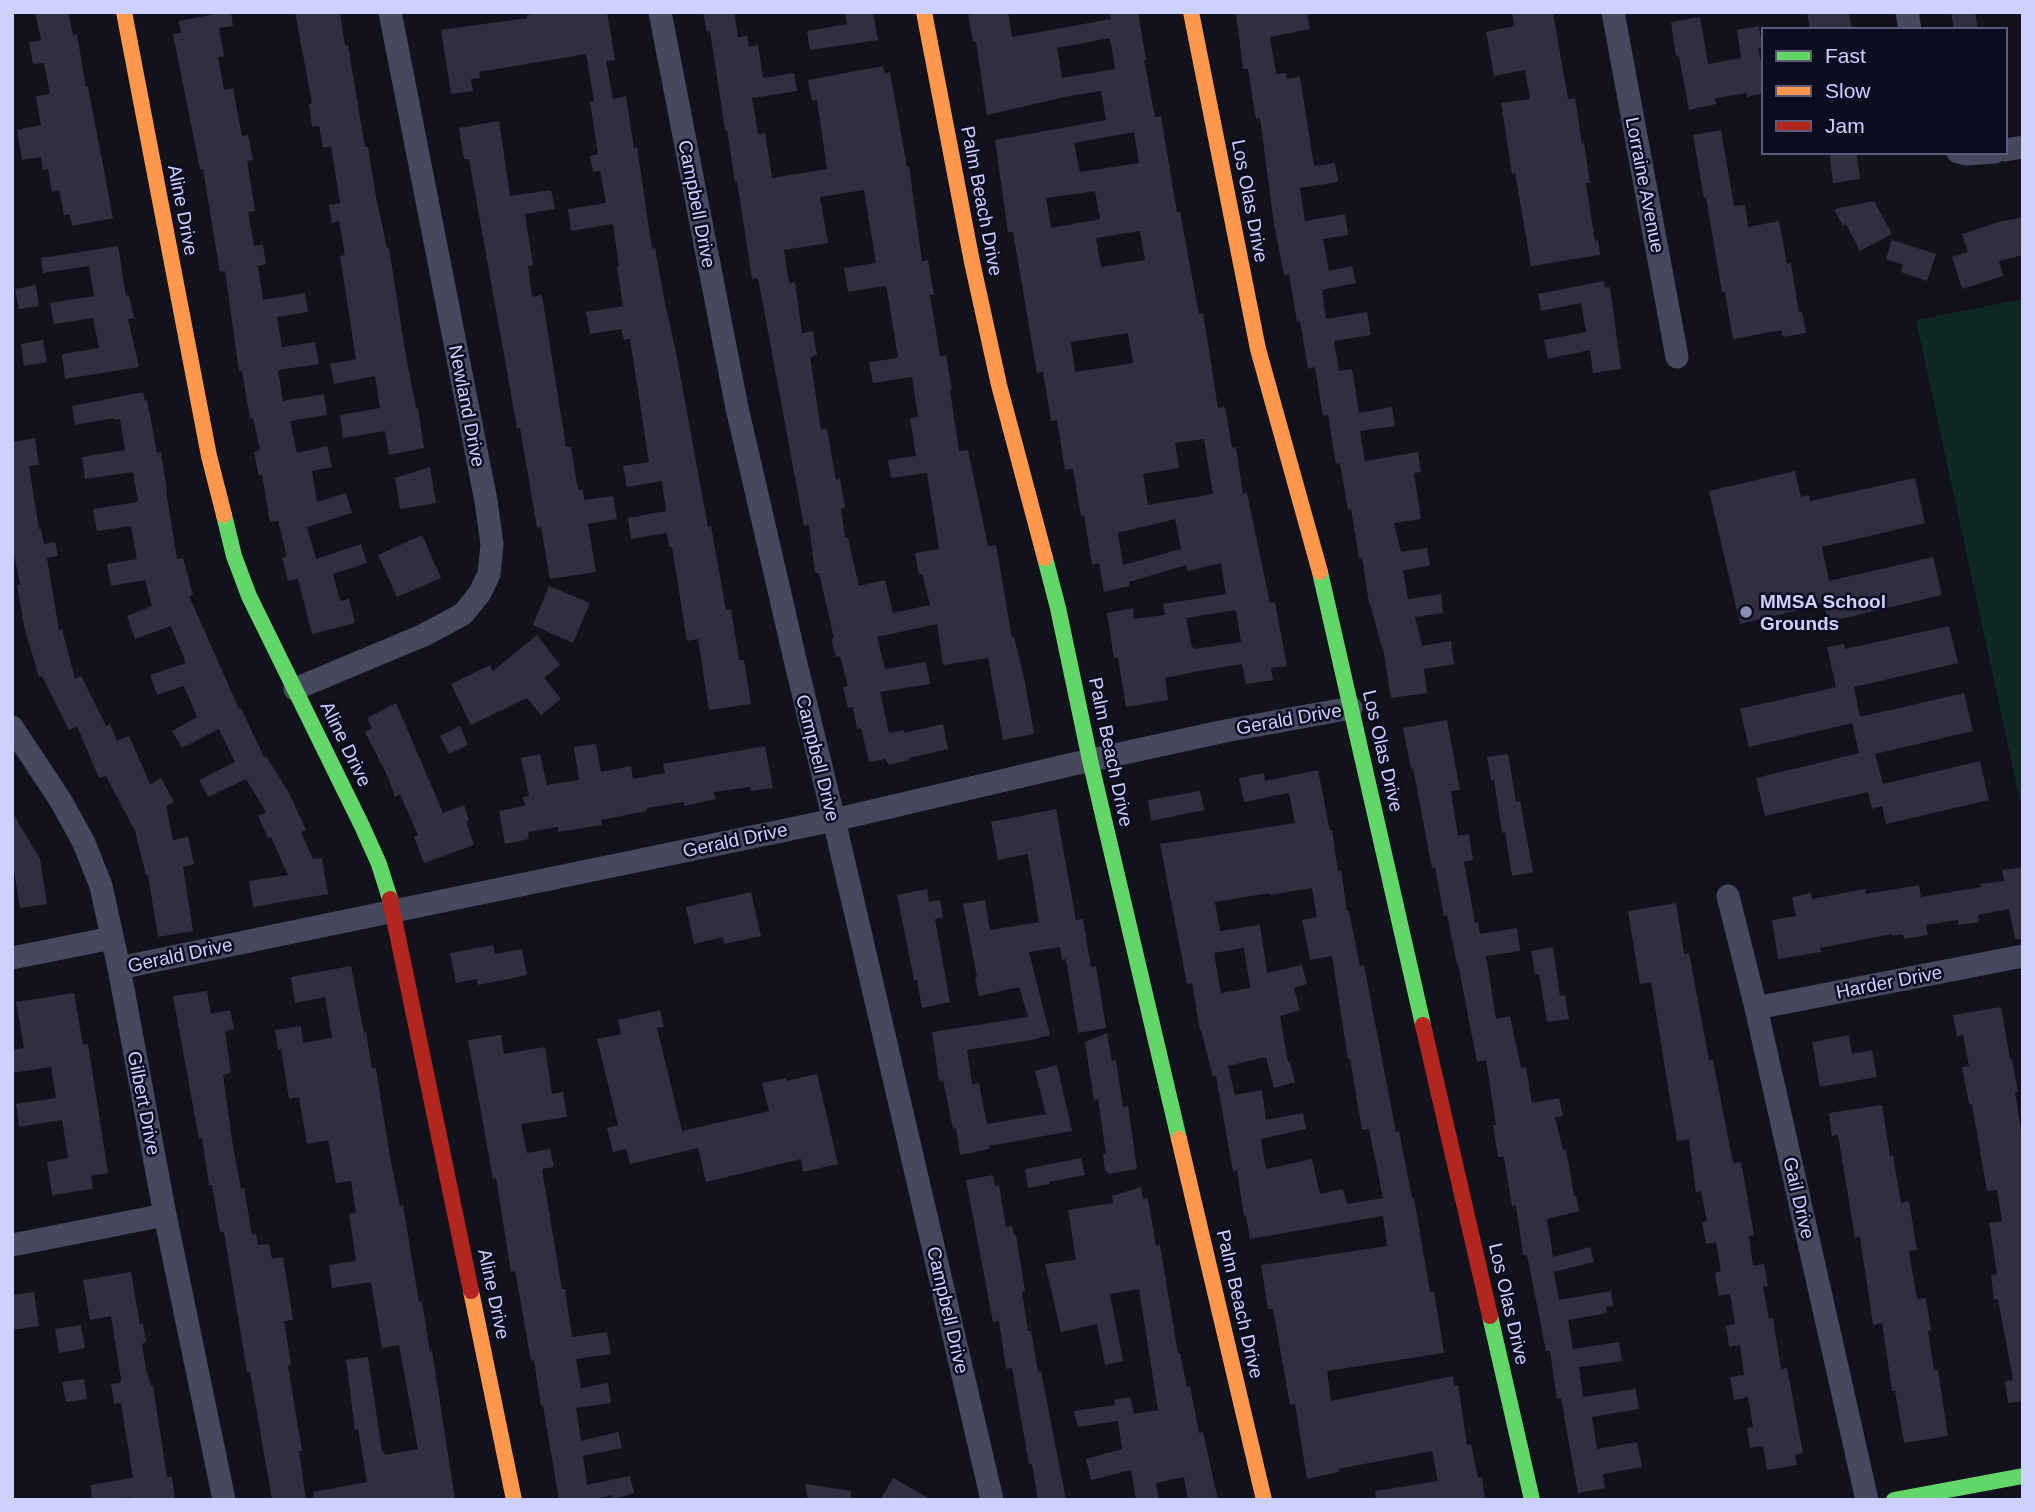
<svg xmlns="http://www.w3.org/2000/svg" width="2035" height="1512" font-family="Arial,sans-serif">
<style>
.green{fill:#102824}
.building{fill:#2f2f3f;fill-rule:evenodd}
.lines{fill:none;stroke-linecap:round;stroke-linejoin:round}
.street{stroke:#46495e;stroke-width:23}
.fast{stroke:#63d668;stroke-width:16}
.slow{stroke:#ff974d;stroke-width:16}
.jam{stroke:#b3261e;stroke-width:16}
.poi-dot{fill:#8c8eb0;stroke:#0d0d22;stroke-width:2.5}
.labels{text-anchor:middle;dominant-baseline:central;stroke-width:5;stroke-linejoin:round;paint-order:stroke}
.street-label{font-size:19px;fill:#ced1ff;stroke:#0d0d22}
.poi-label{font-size:19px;font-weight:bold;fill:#ced1ff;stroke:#0d0d22;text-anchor:start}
</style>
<rect width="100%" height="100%" fill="#12121d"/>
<!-- green -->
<path class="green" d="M2023,299V814L1916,320Z"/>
<!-- building -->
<path class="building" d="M35,12H68L73,35L77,34L86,87H88L113,218L72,226L70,214L64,215L59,190L52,192L48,169L43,170L41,157L22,160L17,130L41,125L36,96L50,94L44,63L33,64L29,42L41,40Z
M225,12H231L233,26L219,28L224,56L218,57L224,90L233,88L242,136L248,135L253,160L247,161L255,211L248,212L254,246L263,245L266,264L258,266L263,300L305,293L308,312L277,317L282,347L315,342L319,364L278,370L283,401L324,394L327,415L290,421L297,453L327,446L332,467L312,471L317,502L346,493L352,513L307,527L316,559L361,544L367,563L333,574L340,601L349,599L355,623L312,634L298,579L288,581L282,558L287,556L278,521L270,522L262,475L259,476L254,452L260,450L253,418L250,419L242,371H239L225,271L220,272L203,169H200L173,34L181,33L179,21Z
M295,12H340L345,46L348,45L365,147H368L376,197L387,248H389L406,356L416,408H418L424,448L389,455L385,431L343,438L340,415L380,408L375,376L334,384L330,364L356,359L340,256L345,255L339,221L332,223L329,205L340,203L331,146L323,148L319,126L312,127L309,104L312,103Z
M544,12H607L615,60L606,61L613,99L626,96L634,148L637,147L652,249L655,248L665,303L676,352L708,527L711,526L726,610L731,609L739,660H744L751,704L709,710L698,639L687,641L672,547H669L667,533L631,539L628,518L666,511L662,481L627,487L623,466L649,462L630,339L624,340L621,329L590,334L586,312L623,306L617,267H619L613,224L571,231L568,209L606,203L600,171L593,172L590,156L598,154L590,102L594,101L586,54L479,72L480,78L471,79L473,91L451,94L441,30L527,18V15Z
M703,12H734L738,37L747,36L749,47L758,45L763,78L794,73L797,91L752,98L758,134L765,133L772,178L827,169L817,100L812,101L808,80L883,66L885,73L890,72L907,167L909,166L922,261L928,260L934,295H930L940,356L946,355L952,390H950L959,451L968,450L988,546L996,545L1012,638L1014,637L1025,682L1034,734L1003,740L988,658L943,665L937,624L877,637L885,669L926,662L930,684L880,692L889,733L904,730V733L943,724L948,749L909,758L910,760L889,765L885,759L869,762L861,728L857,729L853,707L848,708L843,687L848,686L840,656L836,657L831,639L834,638L819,573H815L809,525L804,526L758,278L752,279L737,181L735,182L727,130H725L710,31L707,32ZM864,190L876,263L844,268L848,292L885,286L887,290L898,358L869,362L873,383L912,377L918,417L910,418L916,456L888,460L891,478L927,473L939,549L915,553L919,575L922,574L930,605L893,613L885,580L859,586L848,538H845L841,508H845L840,479L836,480L827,429L821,430L810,357L817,355L813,331L802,333L795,282L789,283L784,250L828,243L820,197Z
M845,12H873L878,40L810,50L807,31L847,24Z
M984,12H1008L1012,37L1111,19L1110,12H1138L1146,60H1144L1155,117L1161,116L1177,212H1180L1199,314L1203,313L1218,408L1225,407L1232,448L1236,447L1243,494L1247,493L1270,603L1275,602L1287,666L1271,668L1273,680L1246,684L1242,664L1199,671L1165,678L1168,700L1126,707L1118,657L1114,658L1107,613L1133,608L1134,619L1165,615L1163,604L1226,594L1221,563L1188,571L1186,565L1129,582V586L1104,592L1099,563L1092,565L1084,515L1081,516L1073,469L1065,470L1057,420L1051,421L1043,372L1037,373L1013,232H1008L995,140L1106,120L1101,91L1069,96L987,115L976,42H973L968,15ZM1110,38L1115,69L1062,78L1057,48ZM1134,132L1139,163L1080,172L1074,143ZM1095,191L1100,219L1051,228L1046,198ZM1140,231L1145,260L1101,267L1096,238ZM1128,333L1133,363L1075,372L1071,342ZM1204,439L1213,494L1148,505L1143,474L1179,468L1175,443ZM1175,519L1181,549L1123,565L1118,533ZM1236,610L1241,642L1195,649V647L1192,648L1186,618Z
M1236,12H1307L1310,29L1270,37L1276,74L1286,73L1287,79L1300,77L1314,166L1335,163L1338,182L1300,188L1305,221L1345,214L1348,235L1323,239L1329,271L1352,266L1356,283L1322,290L1326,319L1367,312L1371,335L1334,341L1339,371L1352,369L1359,413L1392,407L1395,426L1360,431L1365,461L1418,452L1421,472L1414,473L1421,519L1394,523L1401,552L1427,548L1430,566L1403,570L1408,599L1441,594L1443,613L1415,617L1422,646L1451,641L1454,664L1424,669L1427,693L1391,698L1383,648H1382L1370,603H1369L1362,558H1359L1351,509L1348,510L1340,463L1336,464L1328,415L1323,416L1315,367L1308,369L1300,321L1297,322L1289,274L1284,275L1274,224L1260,118L1256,119L1248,69H1243Z
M1512,12H1553L1568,99L1575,98L1582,144L1584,143L1590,183H1586L1595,241L1598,240L1600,255L1531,266L1515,173L1512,174L1501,103L1530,99L1525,70L1494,76L1486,32L1514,26Z
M1807,12H1849L1852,30H1810Z
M1951,12H1975L1978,30H1954Z
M1700,17L1708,64L1741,58L1737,30L1759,26L1762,47L1758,48L1764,74V93L1747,97V93L1715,98L1716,104L1689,110L1679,56H1676L1671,22Z
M499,121L510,196L551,190L555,209L525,214L533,265L528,266L532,297L542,295L566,447H571L578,490L583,489L584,500L613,496L617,519L588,524L596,572L550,579L541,527L537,528L520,428H517L469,159H464L459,128Z
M1721,130L1734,206L1745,205L1748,227L1779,221L1787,264L1791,263L1799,312H1802L1806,333L1783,337L1782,330L1733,339L1725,292H1722L1706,198H1704L1693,135Z
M1829,152H1856L1860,179L1833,183Z
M1874,201L1892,234L1860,251L1846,224L1843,226L1834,209Z
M2023,217V255L1999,261L2003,276L1962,289L1952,257L1968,252L1962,234L1999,222Z
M1892,240L1936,254L1927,281L1901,272L1903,265L1886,259Z
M118,246L126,296L129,295L134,318L128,319L139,367L65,379L62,354L99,348L93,318L54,324L50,303L94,296L89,266L43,273L41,258Z
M1604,281L1605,288L1610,287L1621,369L1593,373L1590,350L1548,359L1544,340L1586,332L1581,303L1541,311L1538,294Z
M36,285L39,306L19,309L15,289Z
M43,340L47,362L24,366L21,344Z
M143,392L145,401L147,400L157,453L161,452L167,491H166L177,559L183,558L193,595L189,596L239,709L241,708L264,757L266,756L289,793L306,830L301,832L313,859L322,858L328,894L253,907L249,881L288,875L271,837L268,838L258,816L266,812L246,779L208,797L199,780L235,762L219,729L182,748L172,731L197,717L184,686L157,695L150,675L186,663L171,626L135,639L127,616L152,606L145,580L111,586L107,564L137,559L131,526L97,531L93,509L138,502L133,472L85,479L82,457L125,450L120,419L114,420V418L75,425L72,406Z
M35,438L39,465L29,466L39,529H41L44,544L55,542L58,556L47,558L59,630L62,629L75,679L81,676L106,726L110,724L117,741L129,736L150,784L161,778L174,802L166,806L173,840L188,837L194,864L183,867L193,931L158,937L148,875H146L135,831L106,776L99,778L77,726L69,730L42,676L39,677L24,626L17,585H20L12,544V442Z
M430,467L436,503L400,509L395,478Z
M1795,471L1801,497L1809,495L1810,501L1915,478L1925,523L1822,547L1829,581L1933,557L1942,595L1828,622L1824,604L1740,624L1709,491Z
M422,535L441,578L397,597L378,555Z
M549,586L590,603L573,643L533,625Z
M1949,626L1958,663L1854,687L1860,717L1964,693L1973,731L1875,754L1883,784L1980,761L1989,800L1886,824L1882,806L1872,809L1868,792L1765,816L1756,778L1859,753L1852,723L1749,747L1740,709L1836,687L1827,647L1844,644L1845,649Z
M537,635L560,665L544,678L561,699L541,715L527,698L471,725L451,684L490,665L493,671Z
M396,703L443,813L464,805L469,820L466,821L474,845L424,863L414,837L418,835L400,794L395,797L388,777L365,732L372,728L367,718Z
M1447,720L1460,790L1451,791L1458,836L1469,834L1473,860L1464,862L1475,923L1478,922L1480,934L1517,928L1520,951L1486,956L1496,1019L1510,1016L1521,1068L1526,1067L1532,1103L1559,1098L1563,1116L1555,1117L1563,1150L1566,1149L1574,1196H1576L1579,1211L1547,1219L1553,1257L1590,1247L1594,1262L1554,1272L1559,1300L1611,1291L1613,1306L1606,1307L1607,1313L1568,1320L1573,1349L1619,1342L1622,1361L1579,1367L1583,1397L1636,1389L1639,1409L1592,1417L1597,1449L1637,1442L1642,1467L1603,1474L1605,1488L1578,1493L1561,1398L1557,1399L1550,1351H1546L1527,1255H1523L1516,1205L1512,1206L1504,1157H1498L1493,1125H1496L1486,1060L1477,1062L1458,964H1457L1447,915L1444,916L1435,867L1432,868L1413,768L1411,769L1403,728Z
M460,726L468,745L449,754L440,736Z
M596,744L601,772L631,766L633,779L665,773L663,764L765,746L773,788L751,791L750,787L714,792L716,799L684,806V802L647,808L646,811L601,820L602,825L558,832V827L528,832L529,839L505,844L499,811L525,806L523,797L529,796L521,758L540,754L547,785L579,780L574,747Z
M1508,754L1516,802L1520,801L1533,872L1512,876L1505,832L1502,833L1494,780H1491L1487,757Z
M1318,770L1330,831L1332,830L1338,871L1341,870L1347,911H1349L1360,966L1364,965L1396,1132L1399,1131L1412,1198H1414L1430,1292H1434L1444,1353L1327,1371L1331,1401L1453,1376L1454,1386L1458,1385L1467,1445L1471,1444L1478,1478L1482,1477L1485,1500H1376L1375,1491L1438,1481L1432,1451L1338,1469L1339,1472L1307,1479L1295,1404L1290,1405L1273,1309H1268L1261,1265L1387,1246L1383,1216L1250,1239L1246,1216H1244L1237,1170L1233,1171L1216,1076L1213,1077L1201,1030H1200L1192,983L1187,984L1160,844L1295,823L1289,793L1244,802L1239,778L1264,773L1265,781ZM1312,888L1317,917L1302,920L1310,960L1332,956L1348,1059H1350L1362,1130L1369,1129L1383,1198L1347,1204L1343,1189L1320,1194L1312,1159L1266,1169L1261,1139L1306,1129L1303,1113L1266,1120L1262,1090L1235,1095L1228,1066L1266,1057L1274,1088L1295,1082L1290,1062H1288L1280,1016L1300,1010L1294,988L1307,984L1302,965L1267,973L1260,925L1220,931L1215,902L1269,893L1270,895ZM1244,948L1250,988L1221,993L1214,953Z
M1200,791L1204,810L1151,821L1148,800Z
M1056,809L1076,920L1083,919L1091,967L1096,966L1106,1028L1078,1033L1066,959L1062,960L1060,947L1029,952L1050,1035L1031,1040L967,1050L972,1084L979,1083L987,1124L1046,1114L1035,1071L1057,1065L1072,1131L989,1146V1149L960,1155L956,1128L953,1129L943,1080L939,1081L932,1032L1028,1017L1019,987L979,996L975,978L977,977L963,904L985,900L990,930L1039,922L1028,854L998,860L991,822Z
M12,812L40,859L47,904L20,908L12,859Z
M2023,867V939H2015L2009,909L1978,915L1979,922L1958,925V920L1926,925L1928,935L1904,939L1903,934L1892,936V934L1820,948L1821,952L1778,959L1772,920L1796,916L1792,897L1811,893L1812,899L1865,889L1866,894L1919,885L1921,897L1981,887L1980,884L2004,881L2002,870Z
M927,889L929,902L940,900L943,917L935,919L950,1002L922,1008L917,980H914L897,895Z
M751,892L761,936L724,944L723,937L694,944L686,907Z
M1676,903L1684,954L1689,953L1709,1060H1713L1733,1163L1741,1162L1754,1235L1749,1236L1753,1266L1764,1264L1768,1286L1763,1287L1769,1319L1773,1318L1781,1369L1787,1368L1803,1453L1795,1455L1797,1465L1767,1470L1763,1446L1750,1448L1747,1428L1753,1427L1748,1397L1734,1400L1730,1377L1744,1375L1740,1345L1729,1347L1726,1326L1735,1324L1730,1294L1719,1296L1715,1273L1721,1271L1716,1242L1706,1244L1702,1222L1707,1221L1701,1191L1696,1192L1689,1139L1677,1141L1651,982L1640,984L1628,911Z
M493,945L495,954L522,949L527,975L478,985L477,979L456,983L450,953Z
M1553,947L1560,996L1565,995L1569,1019L1547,1022L1539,974H1535L1531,951Z
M351,966L364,1033L366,1032L372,1069L376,1068L390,1157L400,1206L403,1205L419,1302L422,1301L430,1352L432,1351L455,1500H314L313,1492L367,1482L358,1429L355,1430L346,1360L368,1357L382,1452L384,1451L385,1455L418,1449L399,1345L382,1348L371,1282L332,1288L329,1265L356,1261L349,1214L356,1213L351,1181L336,1183L328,1140L307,1144L299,1097L289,1099L281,1049L278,1050L275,1030L301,1026L303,1043L332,1038L325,997L295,1003L291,977Z
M207,991L211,1014L230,1010L234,1029L225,1031L231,1073L223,1075L232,1140L241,1189L244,1188L252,1235L256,1234L258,1245L269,1244L272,1259L283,1257L293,1320L284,1321L291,1365L288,1366L302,1451H299L306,1500H272L250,1372H247L224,1232H220L212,1185H209L202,1138L199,1139L173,996Z
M74,993L83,1045L88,1044L108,1173L91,1176L93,1189L52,1195L47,1162L68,1158L62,1120L19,1127L16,1104L56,1098L51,1067L12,1073V1050L24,1048L16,1002Z
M2001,1007L2010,1059H2012L2018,1092H2015L2023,1143V1401L2008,1403L2005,1381L2013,1380L1998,1299L1994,1300L1991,1275L1997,1274L1989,1223L2002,1221L1997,1190L1987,1191L1972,1104H1969L1962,1067L1969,1066L1963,1035L1957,1036L1953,1015Z
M660,1010L664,1027L657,1028L682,1131L769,1111L762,1083L786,1078L787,1081L817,1074L838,1164L803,1172L801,1159L706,1182L698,1148L630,1164L626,1149L613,1152L607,1128L618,1125L597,1039L621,1034L618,1020Z
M1107,1033L1112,1061L1116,1060L1123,1107L1128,1106L1137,1169L1108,1174L1107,1171H1105L1103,1154H1106L1098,1099L1094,1100L1085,1042Z
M501,1035L504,1054L545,1047L552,1094L563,1092L567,1117L521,1124L527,1153L550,1149L554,1167L542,1169L562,1289H565L572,1337L607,1332L611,1354L576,1359L581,1388L608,1383L611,1403L576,1408L581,1441L618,1432L622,1448L583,1456L587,1485L630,1476L634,1493L613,1499L612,1495L590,1500H559L543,1406H541L534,1360L531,1361L515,1271L511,1272L496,1178L493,1179L468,1040Z
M1849,1035L1852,1054L1872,1050L1877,1077L1820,1087L1812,1042Z
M1882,1105L1890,1156L1893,1155L1901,1203L1909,1201L1917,1250L1909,1251L1917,1299L1926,1298L1931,1330L1928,1331L1934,1370H1938L1948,1436L1904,1443L1895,1391H1892L1882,1323L1873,1325L1860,1237L1855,1238L1838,1135L1832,1136L1829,1113Z
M1081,1158L1085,1175L1049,1182V1184L1028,1188L1025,1169Z
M993,1175L995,1186L999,1185L1006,1227L1012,1226L1014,1235H1016L1025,1291L1022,1292L1028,1331H1031L1038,1372L1041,1371L1066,1500H1038L1032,1464H1029L1012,1368L1006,1369L999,1321L993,1322L966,1180Z
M1141,1187L1143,1199L1148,1198L1156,1246L1160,1245L1178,1353H1180L1187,1387L1190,1386L1199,1433L1203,1432L1218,1500H1188L1184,1477L1156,1483L1159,1500H1136L1131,1470L1091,1480L1086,1459L1122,1449L1118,1421L1078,1427L1074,1411L1115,1405L1114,1400L1130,1397L1134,1414L1158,1410L1139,1289L1110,1294L1123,1361L1105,1365L1097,1324L1061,1332L1045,1264L1076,1260L1068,1210L1113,1203L1112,1196Z
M131,1272L140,1324L143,1323L146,1342L142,1344L147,1375H148L151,1386H153L167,1477H172L175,1500H132L131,1497L112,1500H92L90,1485L133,1478L121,1403L114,1404L111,1384L120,1383L121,1379L111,1316L90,1320L83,1280Z
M34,1292L39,1326L12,1330V1295Z
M81,1325L85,1348L59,1353L55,1329Z
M84,1379L87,1399L66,1402L62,1382Z
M893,1478L932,1500H880Z
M805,1484L851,1491V1500H808Z"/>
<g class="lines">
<!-- street -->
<path class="street" d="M660,12L737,408L797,668L834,820L992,1500
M1613,12L1677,357
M1907,12L1910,30
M2005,150L2023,147
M1958,152L1967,154L1995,152
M295,689L424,635L463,614L480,593L489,574L492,544L486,501L390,12
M12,727L61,801L84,843L101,886L119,968L165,1215L224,1500
M1728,896L1756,1008L1867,1500
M12,958L112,938
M119,968L834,820L1069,765L1225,731L1351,708
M1756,1008L2023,956
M12,1245L165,1215"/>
<!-- fast -->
<path class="fast" d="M224,515L234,556L249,596L362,826L379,864L390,899
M1045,558L1058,608L1090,760L1179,1139
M1320,572L1423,1025
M1490,1316L1532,1500
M1894,1500L2023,1476"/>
<!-- slow -->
<path class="slow" d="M124,12L209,456L224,515
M924,12L972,262L999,385L1045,558
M1191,12L1258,349L1320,572
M1179,1139L1264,1500
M471,1291L514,1500"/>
<!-- jam -->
<path class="jam" d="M390,899L471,1291
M1423,1025L1490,1316"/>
</g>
<!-- markers -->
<circle class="poi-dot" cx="1746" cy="612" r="7"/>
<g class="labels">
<!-- street labels -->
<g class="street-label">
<text transform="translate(1645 185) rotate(79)">Lorraine Avenue</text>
<text transform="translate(982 201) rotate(79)">Palm Beach Drive</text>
<text transform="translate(1250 201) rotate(79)">Los Olas Drive</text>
<text transform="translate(697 204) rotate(79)">Campbell Drive</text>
<text transform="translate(183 210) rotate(79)">Aline Drive</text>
<text transform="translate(467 406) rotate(79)">Newland Drive</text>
<text transform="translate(1289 719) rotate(-10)">Gerald Drive</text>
<text transform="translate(346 744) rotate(64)">Aline Drive</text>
<text transform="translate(1383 751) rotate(77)">Los Olas Drive</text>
<text transform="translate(1111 752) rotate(78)">Palm Beach Drive</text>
<text transform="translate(818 758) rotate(76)">Campbell Drive</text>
<text transform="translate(735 840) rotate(-12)">Gerald Drive</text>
<text transform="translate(180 955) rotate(-12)">Gerald Drive</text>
<text transform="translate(1889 982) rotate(-11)">Harder Drive</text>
<text transform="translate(144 1103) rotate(79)">Gilbert Drive</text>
<text transform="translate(1799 1198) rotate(77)">Gail Drive</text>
<text transform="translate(494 1294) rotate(78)">Aline Drive</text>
<text transform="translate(1240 1304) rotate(77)">Palm Beach Drive</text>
<text transform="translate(1509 1304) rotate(77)">Los Olas Drive</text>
<text transform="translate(948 1310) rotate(77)">Campbell Drive</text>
</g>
<!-- poi labels -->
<g class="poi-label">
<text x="1760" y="601">MMSA School<tspan x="1760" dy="22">Grounds</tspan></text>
</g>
</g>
<!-- border -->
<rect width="2035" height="1512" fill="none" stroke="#ced1ff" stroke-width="28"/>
<!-- legend -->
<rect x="1762" y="28" width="245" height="126" fill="#0d0d22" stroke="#5a5b7a" stroke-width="2"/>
<rect x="1776" y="51" width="35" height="10" fill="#63d668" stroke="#5a5b7a" stroke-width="2"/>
<text x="1825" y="63" font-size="21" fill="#ced1ff">Fast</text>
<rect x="1776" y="86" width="35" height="10" fill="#ff974d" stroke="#5a5b7a" stroke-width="2"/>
<text x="1825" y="98" font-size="21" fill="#ced1ff">Slow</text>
<rect x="1776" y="121" width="35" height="10" fill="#b3261e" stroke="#5a5b7a" stroke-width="2"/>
<text x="1825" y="133" font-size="21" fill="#ced1ff">Jam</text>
</svg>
